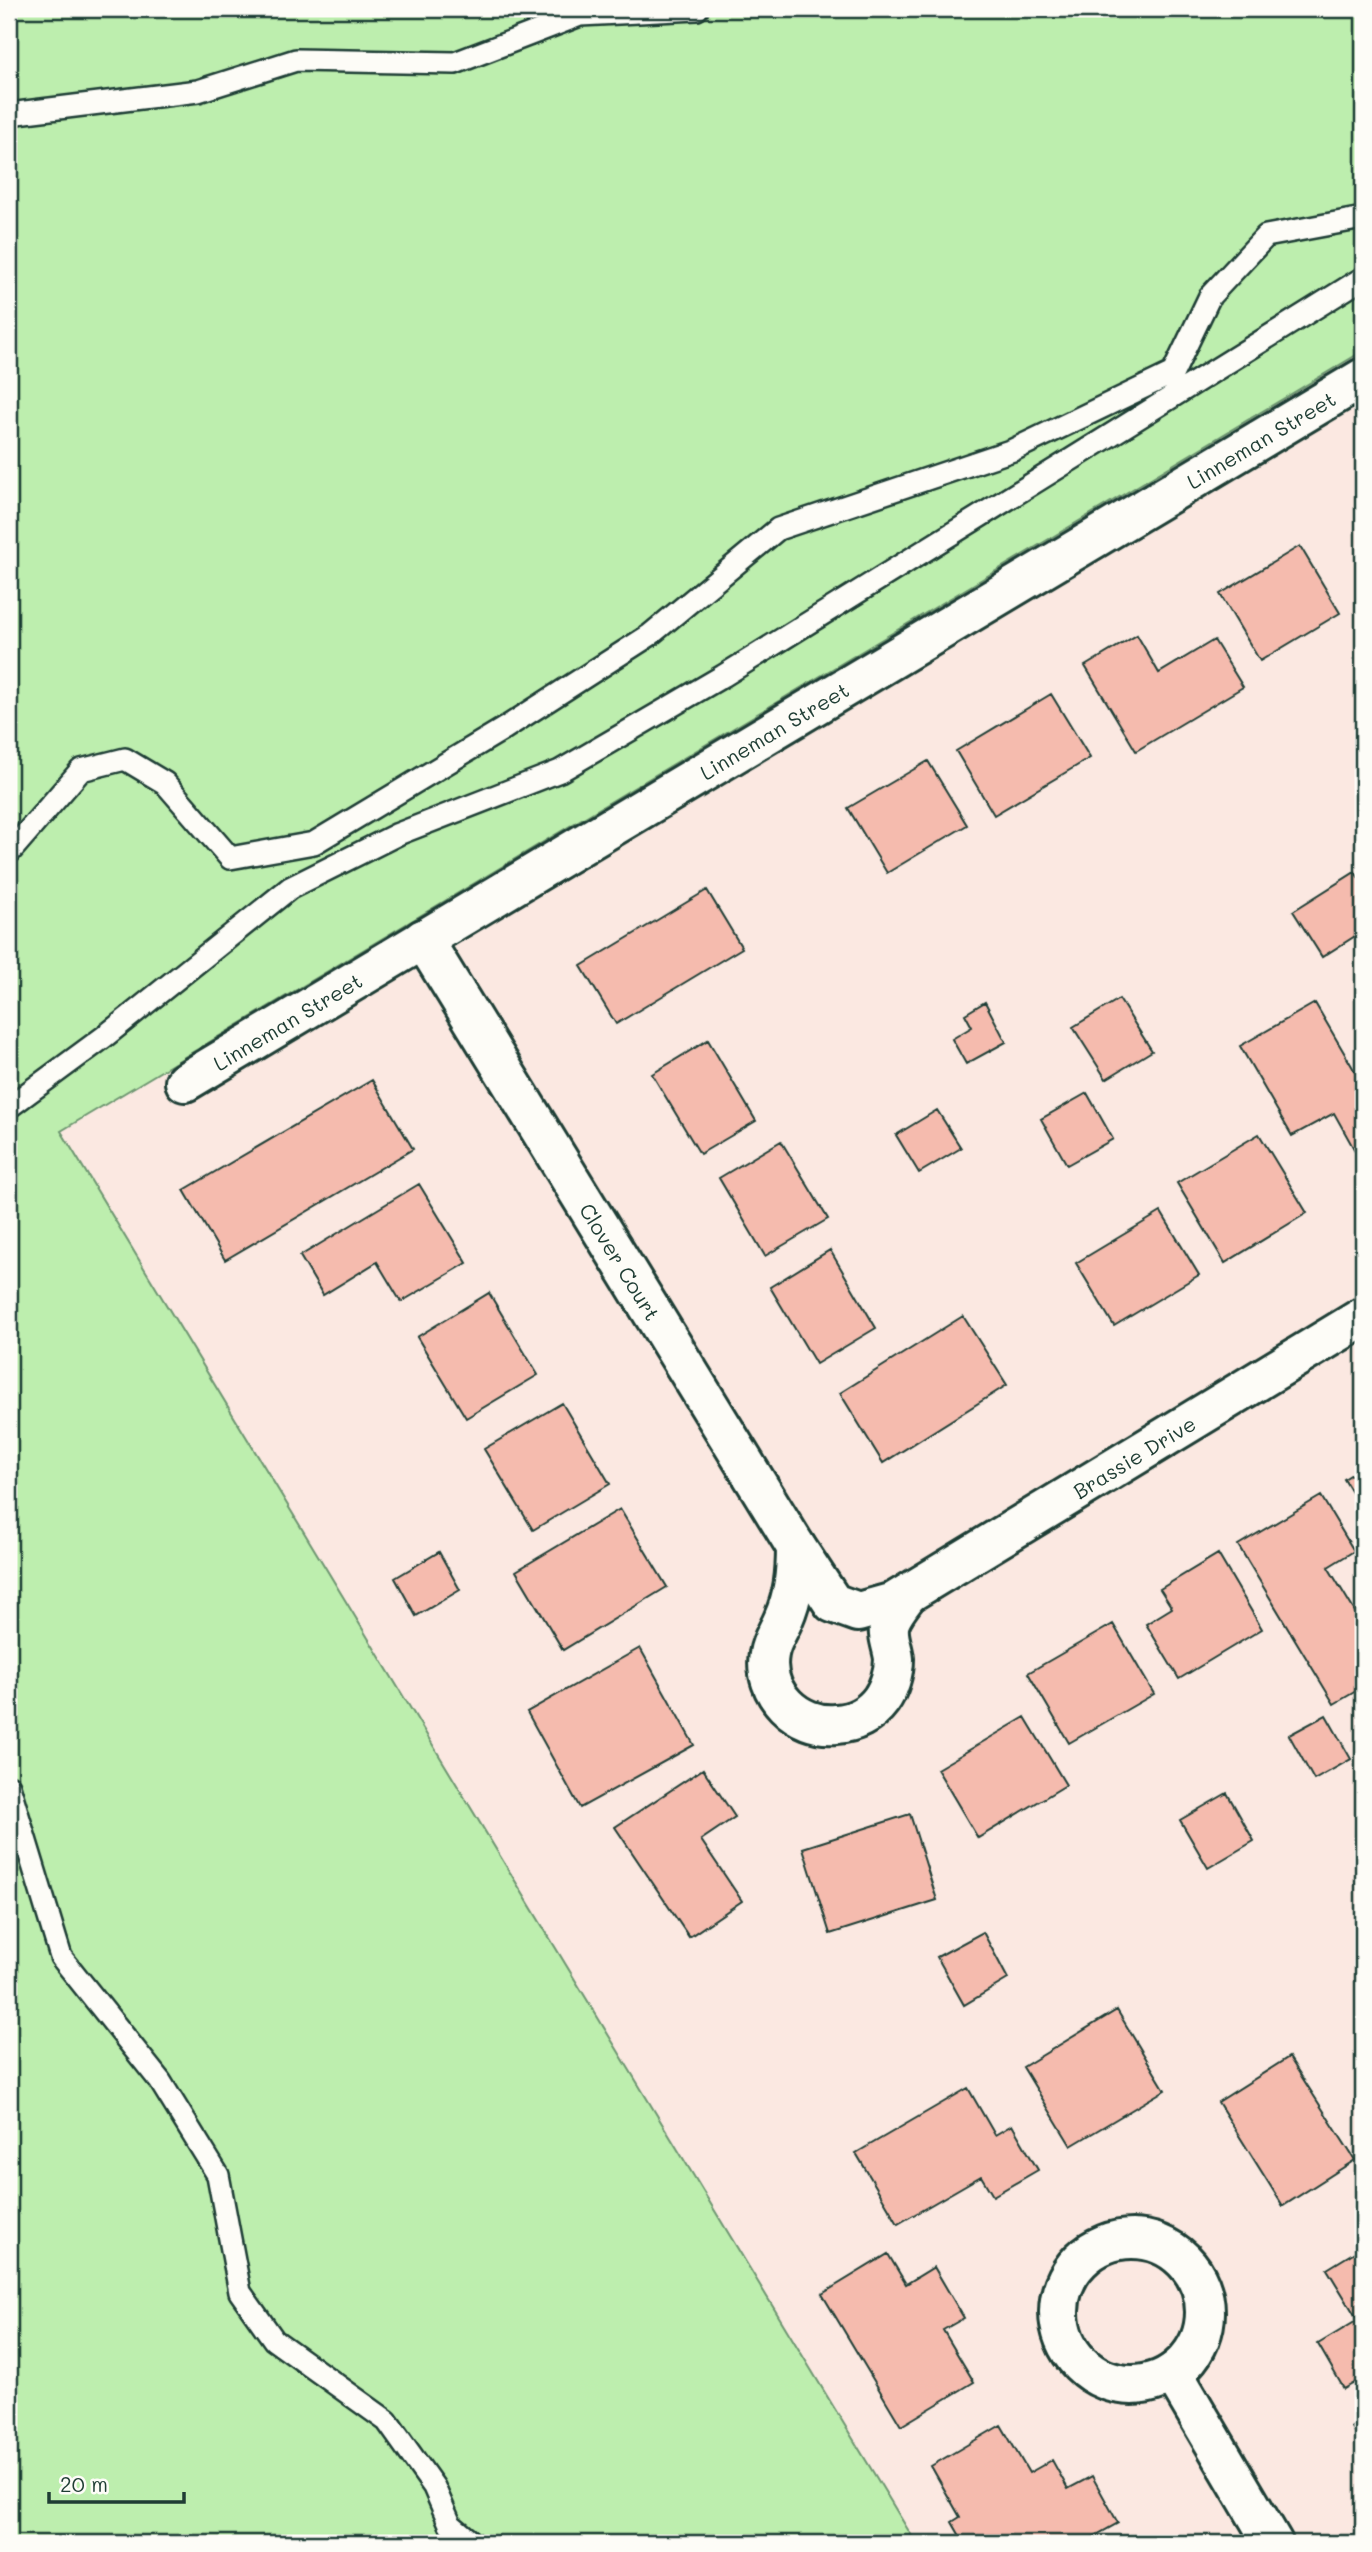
<svg xmlns="http://www.w3.org/2000/svg" width="1372" height="2552" font-family="Mali,sans-serif">
<style>
.green{fill:#bdeeae;stroke:#6e9671;stroke-width:2}
.building{fill:#f5bbae;stroke:#1f3d34;stroke-width:2}
.lines{fill:none;stroke-linecap:round;stroke-linejoin:round}
.service-casing{stroke:#1f3d34;stroke-width:26}
.minor-casing{stroke:#1f3d34;stroke-width:44}
.service{stroke:#fdfcf7;stroke-width:21}
.minor{stroke:#fdfcf7;stroke-width:38}
.labels{text-anchor:middle;dominant-baseline:central;stroke-width:5;stroke-linejoin:round;paint-order:stroke}
.street-label{font-size:21px;fill:#1f3d34;stroke:#fdfcf7}
</style>
<rect width="100%" height="100%" fill="#fbe8e1"/>
<filter id="ink" filterUnits="userSpaceOnUse"><feTurbulence type="fractalNoise" baseFrequency=".0143" numOctaves="2"/><feDisplacementMap in="SourceGraphic" scale="14" xChannelSelector="R" yChannelSelector="G"/><feConvolveMatrix kernelMatrix="1 2 1 2 8 2 1 2 1" color-interpolation-filters="sRGB"/></filter>
<g filter="url(#ink)">
<!-- green -->
<path class="green" d="M9,9H1363V351L61,1131L916,2543H9Z"/>
<!-- building -->
<path class="building" d="M1300,546L1340,613L1260,661L1220,594Z
M1137,635L1159,673L1214,640L1243,687L1136,751L1085,666Z
M1051,694L1090,758L994,815L956,751Z
M928,761L967,825L887,873L848,808Z
M1355,872L1363,885V931L1322,957L1293,911Z
M707,890L742,948L616,1024L581,966Z
M1119,999L1152,1051L1106,1079L1073,1027Z
M985,1002L1006,1042L966,1064L952,1039L972,1027L965,1014Z
M1315,1003L1363,1085V1165L1334,1113L1292,1136L1240,1046Z
M708,1040L756,1121L700,1154L652,1074Z
M372,1080L413,1149L225,1260L184,1190Z
M1087,1093L1113,1139L1067,1165L1041,1119Z
M937,1110L961,1148L919,1173L896,1135Z
M1259,1134L1307,1213L1225,1263L1177,1183Z
M781,1141L828,1219L765,1256L719,1178Z
M419,1184L467,1263L401,1302L377,1262L323,1295L300,1256Z
M1161,1212L1199,1275L1114,1326L1076,1263Z
M830,1250L876,1328L816,1364L770,1287Z
M489,1293L538,1375L466,1418L417,1337Z
M963,1316L1007,1385L883,1463L840,1393Z
M562,1403L610,1484L533,1530L484,1449Z
M1363,1467V1511L1344,1479Z
M1321,1496L1354,1551L1328,1567L1363,1625V1687L1334,1704L1238,1545Z
M620,1509L667,1587L563,1650L516,1571Z
M439,1552L460,1590L416,1616L395,1578Z
M1218,1554L1262,1629L1179,1679L1146,1624L1172,1608L1160,1589Z
M1113,1624L1154,1694L1069,1743L1028,1673Z
M640,1648L694,1745L580,1808L527,1712Z
M1326,1715L1351,1759L1314,1780L1289,1735Z
M1025,1717L1066,1785L978,1838L937,1769Z
M703,1769L735,1817L701,1840L742,1901L689,1937L615,1827Z
M1227,1793L1254,1841L1208,1868L1180,1820Z
M910,1814L937,1900L830,1934L803,1848Z
M983,1932L1008,1979L964,2005L937,1957Z
M1117,2010L1165,2090L1071,2146L1023,2067Z
M1289,2057L1355,2160L1283,2206L1218,2102Z
M968,2088L995,2135L1012,2125L1038,2170L993,2196L981,2176L898,2224L856,2153Z
M1363,2247V2378L1344,2389L1318,2344L1358,2320L1327,2269Z
M888,2254L906,2284L934,2267L964,2318L943,2330L974,2382L901,2426L822,2294Z
M1363,2420V2446L1352,2427Z
M1001,2425L1029,2473L1052,2460L1068,2489L1092,2476L1118,2523L1082,2543H964L952,2522L960,2517L931,2466Z"/>
<g class="lines">
<!-- service casing -->
<g class="service-casing">
<path id="service" d="M9,114L198,91L296,60L455,63L580,15L697,9
M9,853L81,770L125,759L165,783L230,858L314,843L505,728L650,635L778,529L1013,450L1173,373L1210,296L1266,236L1363,218
M9,1107L104,1037L290,888L398,834L560,771L723,676L1363,278
M9,1786L61,1957L160,2081L218,2175L240,2292L274,2340L387,2421L434,2487L450,2524L473,2543"/>
</g>
<!-- minor casing -->
<g class="minor-casing">
<g id="minor">
<path id="s1" d="M423,939L796,1547L833,1603L858,1612L894,1602L1363,1317"/>
<path id="s2" d="M185,1082L1363,378"/>
<path d="M796,1547C796,1573 794,1595 783,1620C778,1632 771,1641 769,1654C762,1693 798,1728 836,1724C854,1723 870,1715 881,1700C889,1689 894,1672 894,1659C893,1647 886,1635 890,1622C893,1613 901,1603 907,1595"/>
<circle cx="1132" cy="2312" r="73"/>
<path d="M1173,2373L1273,2543"/>
</g>
</g>
<!-- service -->
<use href="#service" class="service"/>
<!-- minor -->
<use href="#minor" class="minor"/>
</g>
</g>
<g class="labels">
<!-- street labels -->
<g class="street-label">
<text stroke="none"><textPath href="#s2" startOffset="1253">Linneman Street</textPath></text>
<text stroke="none"><textPath href="#s2" startOffset="686">Linneman Street</textPath></text>
<text stroke="none"><textPath href="#s2" startOffset="119">Linneman Street</textPath></text>
<text stroke="none"><textPath href="#s1" startOffset="378">Clover Court</textPath></text>
<text stroke="none"><textPath href="#s1" startOffset="1125">Brassie Drive</textPath></text>
</g>
</g>
<!-- margin -->
<rect width="1372" height="2552" fill="none" stroke="#fdfcf7" stroke-width="35"/>
<rect x="18" y="18" width="1337" height="2517" fill="none" stroke="#1f3d34" stroke-width="2.5" filter="url(#ink)"/>
<!-- scale -->
<path d="M49 2492v10h135v-10" fill="none" stroke="#1f3d34" stroke-width="3.5"/>
<text x="60" y="2492" font-size="21" fill="#1f3d34" stroke="#fdfcf7" stroke-width="5" paint-order="stroke">20 m</text>
</svg>
